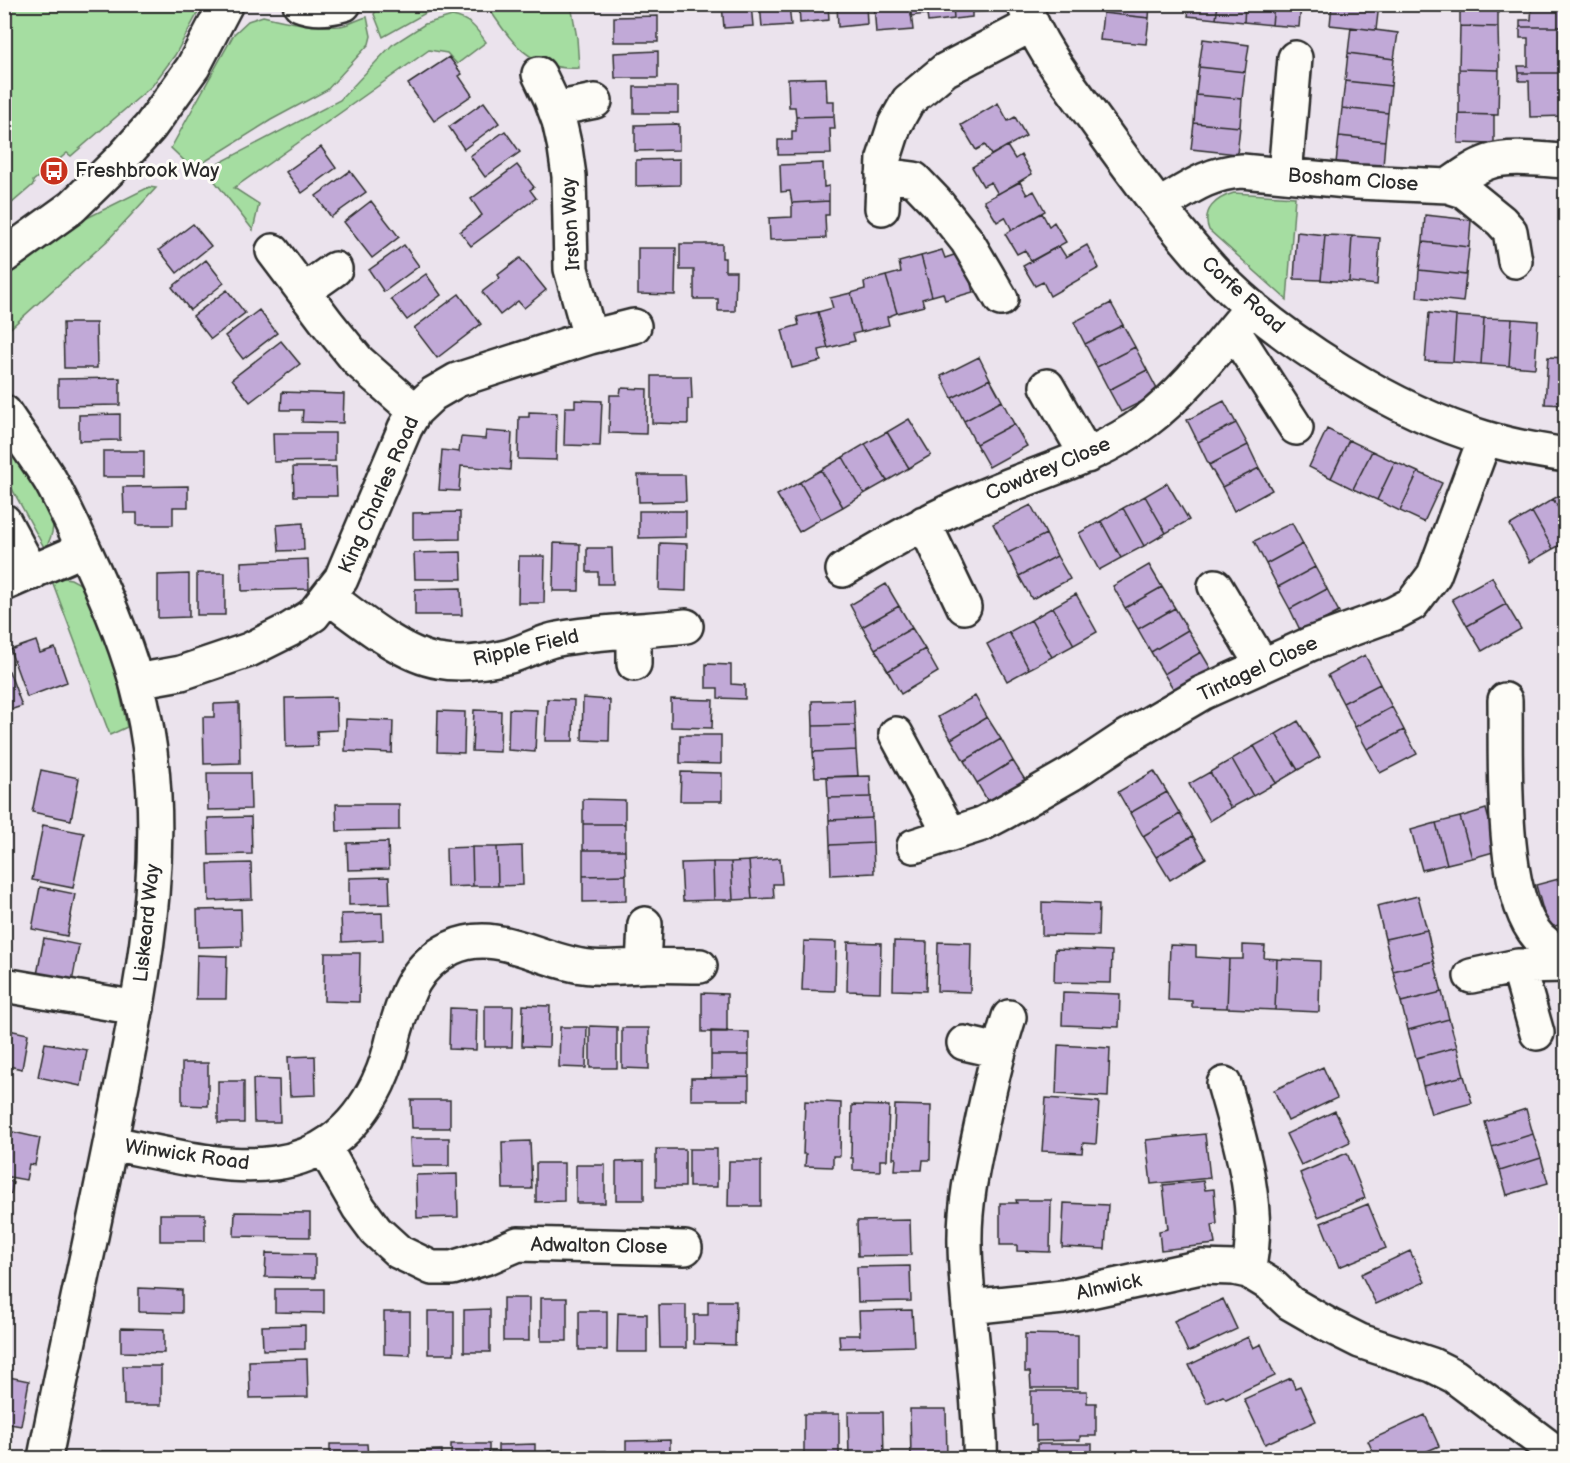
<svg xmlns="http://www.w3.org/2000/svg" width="1570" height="1463" font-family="'Balsamiq Sans',sans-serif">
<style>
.green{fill:#a5dda1;stroke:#688466;stroke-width:1.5}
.building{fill:#c1a9d7;stroke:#2b2b2b;stroke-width:1.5}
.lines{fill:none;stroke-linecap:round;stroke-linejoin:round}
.minor-casing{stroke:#2b2b2b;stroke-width:38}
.minor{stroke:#fdfcf7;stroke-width:33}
.labels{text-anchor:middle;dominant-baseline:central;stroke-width:6;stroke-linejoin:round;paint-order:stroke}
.poi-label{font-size:20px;fill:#2b2b2b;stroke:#fdfcf7;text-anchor:start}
.street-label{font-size:20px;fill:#2b2b2b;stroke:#fdfcf7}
</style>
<rect width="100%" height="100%" fill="#ebe3ed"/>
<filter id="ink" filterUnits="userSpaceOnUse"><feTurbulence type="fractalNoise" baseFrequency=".0167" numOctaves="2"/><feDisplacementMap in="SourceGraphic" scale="12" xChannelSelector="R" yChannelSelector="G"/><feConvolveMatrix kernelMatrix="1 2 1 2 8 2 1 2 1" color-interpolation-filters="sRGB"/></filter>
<g filter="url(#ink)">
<!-- green -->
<path class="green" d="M5,4L202,5L175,55L152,86L71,156L67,153L33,181L34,184L5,209Z
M387,5L388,4L440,5L383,37L374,14L376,11Z
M487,5H571L577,38L579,68C531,71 509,41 487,5Z
M263,16C287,22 315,28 340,26C349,25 358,19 367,17L371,36L369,44L327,90L271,120L193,169L171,148L234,34L248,21Z
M452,16C470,19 476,28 486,42L457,64L447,53L429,50L234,188L259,204L253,230L206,170L340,100L392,45L425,24Z
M149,187L156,188L107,241L5,333L4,275L73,225Z
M1234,193L1295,197L1287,300L1209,230C1201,210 1216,198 1234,193Z
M4,436L53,515C54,528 52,537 45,549L5,476Z
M57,577L71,579L84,586L112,655L127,727L110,735L51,578Z"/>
<!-- building -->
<path class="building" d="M722,4H751L753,26L724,28Z
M760,4H789L791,25L762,27Z
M799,4H828L829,20L800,23Z
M837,4H866L867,24L838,27Z
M874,4H910L913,30L876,33Z
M910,4H953L954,19L928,22L927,14L911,16Z
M953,4H990L991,11L972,12V17L954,19Z
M1104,4H1150L1149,18L1103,13Z
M1190,4H1218L1216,19L1188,16Z
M1218,4H1245L1244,22L1216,19Z
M1245,4H1274L1272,25L1244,22Z
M1274,4H1301L1299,27L1272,25Z
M1332,4H1379L1376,30L1330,25Z
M1460,4H1498V27L1460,26Z
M1532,4H1564V27H1520V20H1531Z
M1103,13L1149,18L1146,44L1100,40Z
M658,16V42H614V17Z
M1460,26L1498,27L1499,70L1459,69Z
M1351,27L1398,33L1394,59L1348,53Z
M1520,27H1564L1565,73H1519L1518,66H1528V38H1520Z
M1203,39L1249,45L1245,72L1199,67Z
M658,51V78H615L614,53Z
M1348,53L1394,59L1391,86L1345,81Z
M449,57L462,74L459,76L472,95L434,121L408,84Z
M1199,67L1245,72L1242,99L1196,95Z
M1459,69L1499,70L1498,115L1459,114Z
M1519,73H1565V116L1530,117L1529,81H1519Z
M826,78L827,101H834V116L796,117L795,107H789L788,79Z
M1345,81L1391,86L1388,113L1342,108Z
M634,87H678V113H634Z
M1196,95L1242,99L1240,127L1194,123Z
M484,102L499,123L464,149L449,127Z
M998,103L1008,121L1015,117L1026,136L991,155L985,145L976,150L961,125Z
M1342,108L1388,113L1385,141L1339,136Z
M1459,114L1494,115V144L1458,143Z
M834,116L835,129H830L831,154L778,155V140H792V131H796V117Z
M1194,123L1240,127L1237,154L1191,149Z
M679,124V150L635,151V125Z
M505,131L520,152L485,177L470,156Z
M1339,136L1385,141L1383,167L1336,163Z
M1007,146L1015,159L1021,155L1032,174L998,194L991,182L983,186L972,167Z
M321,147L336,168L302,193L286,172Z
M680,159V185L636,186V160Z
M823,163L824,187L829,186V201L792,203L790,191L781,192L780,165Z
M517,165L534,187L530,190L536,198L471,246L460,232L482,215L471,199Z
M350,171L366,192L331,217L316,196Z
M1020,182L1027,195L1034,191L1045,211L1012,230L1005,217L997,222L984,201Z
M371,201L399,237L372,258L344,222Z
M829,201V215H825L826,238L770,240L769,218L792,217V203Z
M1042,213L1049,226L1054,222L1066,242L1031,261L1025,250L1017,254L1005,234Z
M1425,215L1471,220L1469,247L1423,242Z
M193,224L211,246L177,273L159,250Z
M1297,232L1325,235L1321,280L1294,279Z
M1325,235L1352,236L1349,282L1321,280Z
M1352,236L1380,238L1377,285L1349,282Z
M1423,242L1469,247L1466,275L1419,270Z
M680,244H722V258H725V271H736L735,311H718V299H694V270H680Z
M404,245L419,266L384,292L369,270Z
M1087,245L1099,268L1050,296L1043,282L1035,286L1023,266L1059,246L1066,257Z
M638,248H676L675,295L638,294Z
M942,250L945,258L963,252L973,292L945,300L943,293L932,296L921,256Z
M921,256L932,296L922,299L924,306L897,313L886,276L901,272L899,262Z
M520,258L546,290L524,308L518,301L500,315L482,292L500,278L498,275Z
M206,260L224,283L190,310L172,287Z
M1419,270L1466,275L1463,302L1417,297Z
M426,274L441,295L407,320L391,299Z
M886,276L897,313L887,317L889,325L861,332L851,293L865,289L864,282Z
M227,290L245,313L211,339L193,316Z
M851,293L861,332L853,334L855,341L828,348L818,312L833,308L830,298Z
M459,294L481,324L437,358L414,328Z
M1563,298H1566V324H1560Z
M1111,303L1123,325L1085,344L1074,322Z
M259,310L277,333L243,359L225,336Z
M818,312L828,348L819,350L821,361L792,368L782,330L799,325L797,317Z
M1429,313L1456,316L1453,362L1425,361Z
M1456,316L1484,318L1481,364L1453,362Z
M1484,318L1512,319L1509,366L1481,364Z
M1512,319L1538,321L1535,368L1509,366Z
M63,323H96L97,368H64Z
M1123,325L1135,347L1097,367L1085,344Z
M281,341L300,364L250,402L232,379Z
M1135,347L1147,370L1109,390L1097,367Z
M979,357L990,379L952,398L941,376Z
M1548,357L1566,358V405L1545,404Z
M1147,370L1159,393L1121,412L1109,390Z
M652,376H691L692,399H688V424L652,423Z
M120,378V405L58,406V379Z
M990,379L1002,401L964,421L952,398Z
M621,388L647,389L646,434L609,433L610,395H620Z
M282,392L344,394L343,423L302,422L303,410H281Z
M575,400L602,401L600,446L564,445L565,407H575Z
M1002,401L1014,424L976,444L964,421Z
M1224,401L1236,423L1198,442L1187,420Z
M529,412L557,413L556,460L518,459L519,417H529Z
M120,414V440L79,441V415Z
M909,419L931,455L909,468L887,432Z
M1236,423L1248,445L1209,465L1198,442Z
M1014,424L1027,446L989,467L976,444Z
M1327,429L1349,440L1331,478L1309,467Z
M486,431L512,433L510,470L461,466L459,491L439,490L442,450L459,452L461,437L485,439Z
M887,432L909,468L887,481L865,444Z
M273,433H335V461L274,462Z
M1349,440L1372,451L1353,489L1331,478Z
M865,444L887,481L864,494L843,457Z
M1248,445L1259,468L1222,487L1209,465Z
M103,451H144V477H103Z
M1372,451L1395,462L1377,500L1353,489Z
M843,457L864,494L843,507L821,470Z
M1395,462L1418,472L1400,511L1377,500Z
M293,467H336L337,496H294Z
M1259,468L1272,490L1234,511L1222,487Z
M821,470L843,507L821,519L800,482Z
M1418,472L1442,483L1424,522L1400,511Z
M638,475H685L686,501L639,502Z
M800,482L821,519L799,532L777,495Z
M1167,483L1189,520L1166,533L1145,496Z
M188,486V507H173V525H137V513H124L123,487Z
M1566,492V520L1553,499Z
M1145,496L1166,533L1144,546L1123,508Z
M1553,499L1566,520V542L1553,549L1532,512Z
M1031,505L1046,534L1008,553L993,524Z
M1123,508L1144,546L1121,558L1101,521Z
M639,511H686V537L639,538Z
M460,512V539L413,540V513Z
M1532,512L1553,549L1530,562L1510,525Z
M1101,521L1121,558L1099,570L1079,533Z
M303,523L304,550L279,551L277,525Z
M1292,523L1303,544L1266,564L1254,541Z
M1046,534L1057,556L1019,576L1008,553Z
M554,543L580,544L579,591H553Z
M660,543L687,544L686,591L659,590Z
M1303,544L1315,567L1278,587L1266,564Z
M587,548H612L613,584H598V572H587Z
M461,552L462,579H415L414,553Z
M519,556H545L544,603H518Z
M1057,556L1070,579L1032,599L1019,576Z
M308,559L309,589L242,591L241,562Z
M1149,565L1162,587L1125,608L1113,586Z
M1315,567L1327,589L1290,609L1278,587Z
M197,573H225V615H197Z
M189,574V617L158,618V575Z
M1492,577L1506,604L1467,626L1452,599Z
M886,584L899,606L862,627L850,605Z
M1162,587L1175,608L1138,629L1125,608Z
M461,588L462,615H415V589Z
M1327,589L1339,612L1301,632L1290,609Z
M1076,594L1097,632L1074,645L1053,607Z
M1506,604L1521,629L1482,651L1467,626Z
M899,606L912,628L875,649L862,627Z
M1053,607L1074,645L1052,657L1031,620Z
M1175,608L1188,630L1151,652L1138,629Z
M1031,620L1052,657L1029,669L1009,632Z
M912,628L925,649L888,671L875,649Z
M1188,630L1201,652L1164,674L1151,652Z
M1009,632L1029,669L1007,681L987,644Z
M36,641L40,653L55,648L67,682L27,697L10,650Z
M925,649L938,672L901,694L888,671Z
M1201,652L1214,674L1178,696L1164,674Z
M1365,655L1380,684L1343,703L1328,675Z
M706,664L731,665V684L745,685V699L718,698V688H706Z
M9,671L22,706L4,712V673Z
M1380,684L1392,707L1355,727L1343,703Z
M975,696L987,717L951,739L938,717Z
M336,697L337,730L317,731L318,746L286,747L285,698Z
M583,698L610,700L609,741L582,740Z
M547,699L574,700L573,741H545Z
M671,699L713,700L712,728L671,727Z
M854,700L855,725L813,726L812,701Z
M239,703L240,763L204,764L203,717H214V704Z
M1392,707L1404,730L1367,749L1355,727Z
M509,709L537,710L535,752L508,750Z
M474,710L501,711L500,752L472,751Z
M438,711L465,712L464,753L437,752Z
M987,717L1001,739L964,761L951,739Z
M346,719L393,721L392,753L345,751Z
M1298,721L1320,757L1298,770L1276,734Z
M855,725L856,750L813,752V726Z
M1404,730L1417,754L1380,773L1367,749Z
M1276,734L1298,770L1276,783L1254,746Z
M680,735H721V764L680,763Z
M1001,739L1013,761L977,783L964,761Z
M1254,746L1276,783L1253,796L1232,759Z
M856,750L858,776L815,777L813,752Z
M1232,759L1253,796L1231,808L1210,772Z
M1013,761L1027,783L990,805L977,783Z
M41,770L79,778L71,820L32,812Z
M1154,771L1167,792L1130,813L1118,792Z
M681,772L722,773V801H680Z
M1210,772L1231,808L1210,821L1189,784Z
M207,773H250L251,809L208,810Z
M870,776L871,797L828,798L827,777Z
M1167,792L1180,814L1143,836L1130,813Z
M871,797L872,818L829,820L828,798Z
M583,799L625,800V824H583Z
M336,804H399V830L337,831Z
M1486,809L1497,851L1472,858L1460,817Z
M1180,814L1193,836L1156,857L1143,836Z
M251,817L252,854L209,855L208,818Z
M1460,817L1472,858L1447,864L1436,823Z
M872,818L873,843L830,845L829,820Z
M1436,823L1447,864L1422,870L1411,830Z
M583,824H625V850H583Z
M43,825L84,833L73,888L32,880Z
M1193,836L1206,858L1170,880L1156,857Z
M388,842L389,869L348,870L347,843Z
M873,843L874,873L831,875L830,845Z
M522,846L523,885L498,886L497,847Z
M472,847L473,886L447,887L446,848Z
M472,847H497L498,886H473Z
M583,850H625L626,875L583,876Z
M780,858L782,884H773L774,898L752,899L749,861Z
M749,861L752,899L733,900L731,862Z
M713,862L714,900L683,901L681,863Z
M713,862H731L733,900H714Z
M251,863L252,899L209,901L208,864Z
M626,875V901L583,902V876Z
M389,877L390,904L349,905V878Z
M1566,877V923L1548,928L1536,885Z
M40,887L75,894L67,936L32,929Z
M1418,896L1427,930L1385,939L1377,906Z
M1042,902L1099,904L1098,936L1042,935Z
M241,909L242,946L198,947L197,910Z
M382,913L383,940L342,942L341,914Z
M1427,930L1434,961L1393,971L1385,939Z
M44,938L79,945L71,987L36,980Z
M804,941L836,942L835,991L802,990Z
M894,941L927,942L926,991L893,990Z
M848,942L881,943L880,992L847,991Z
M938,942L971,943L970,992L937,991Z
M1170,945L1196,946V957L1229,959L1227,1008L1192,1007V1001L1168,1000Z
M1243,945L1265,946L1264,958L1277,959L1275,1010L1227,1008L1229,959H1243Z
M1055,949L1112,951L1111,983L1054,982Z
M325,953H360L359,1002L324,1001Z
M197,955L227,956L226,999H196Z
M1277,959L1320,961L1319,1012L1275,1010Z
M1434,961L1442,992L1401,1002L1393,971Z
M1063,992L1120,994L1119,1027L1062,1025Z
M1442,992L1449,1019L1408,1030L1401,1002Z
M702,993L727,994V1032H702Z
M523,1005L550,1006L549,1047L522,1046Z
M485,1006H513L512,1047H485Z
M450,1008L477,1009L476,1050L449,1049Z
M1449,1019L1457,1047L1416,1058L1408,1030Z
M590,1026L617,1027V1068H590Z
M560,1027H587L586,1068L559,1067Z
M622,1028H649V1069L622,1068Z
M4,1029L28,1034L22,1069L4,1065Z
M711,1031L749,1032V1055H711Z
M45,1043L87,1050L81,1086L38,1077Z
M1058,1045L1110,1048L1108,1097L1056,1094Z
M1457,1047L1464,1076L1423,1086L1416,1058Z
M711,1055H749V1077L711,1078Z
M315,1056L316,1095L290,1096L288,1057Z
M182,1063H208V1106L182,1105Z
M1323,1067L1337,1098L1288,1121L1274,1090Z
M1464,1076L1472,1103L1431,1114L1423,1086Z
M749,1077V1100H691V1078Z
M253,1079L279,1080L280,1122H254Z
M218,1081H244V1123H218Z
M1046,1098L1099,1102L1096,1144L1083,1143L1082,1153L1042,1151Z
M411,1100H450V1128H412Z
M805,1101L841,1103L840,1156H833V1167L805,1166L806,1154H803Z
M852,1105L889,1106L887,1160H880V1171L853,1170V1158H851Z
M895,1105L931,1106L930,1160H923L922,1170H895L896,1158H893Z
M1526,1109L1533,1134L1492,1147L1485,1122Z
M1335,1111L1350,1142L1301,1165L1286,1134Z
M4,1130L40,1138L35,1165L29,1164L26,1180L4,1176Z
M1205,1134L1210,1178L1151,1184L1146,1140Z
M1533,1134L1541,1158L1500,1171L1492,1147Z
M410,1138H449V1166H411Z
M530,1141L532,1189H503L502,1142Z
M656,1149H685V1187H656Z
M689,1149H717V1187H689Z
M1347,1153L1365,1198L1318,1217L1300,1173Z
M1541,1158L1548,1183L1507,1195L1500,1171Z
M644,1161V1200H616V1162Z
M729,1161H761V1206H728Z
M536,1163H564V1201L536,1202Z
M576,1165H605V1203H576Z
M457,1174L458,1217L417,1218L416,1175Z
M4,1180L13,1182L11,1194L4,1193Z
M1203,1181L1205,1190L1214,1189L1217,1224L1212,1225L1215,1244L1161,1250L1159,1231L1168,1229L1163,1185Z
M1016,1200H1051L1050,1252L1017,1251V1245H1000V1203H1017Z
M1064,1203L1108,1205L1105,1249L1062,1247Z
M1368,1204L1386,1248L1339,1267L1321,1223Z
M235,1212L310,1213V1237L234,1236Z
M160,1214H205V1241H160Z
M910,1220L911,1255L858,1256L857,1221Z
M1410,1251L1425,1282L1376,1304L1361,1274Z
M266,1253L315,1254V1278L265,1277Z
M910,1266L911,1301L858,1302L857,1267Z
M139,1288L182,1290V1313L139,1312Z
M275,1289H324V1313L275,1312Z
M503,1298H529V1341H503Z
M541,1298H567V1341H541Z
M1223,1299L1237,1329L1188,1352L1174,1321Z
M708,1301H736L735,1345L694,1344V1315H708Z
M659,1305H686V1348H660Z
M490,1309V1352H464V1310Z
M912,1310L914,1346L840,1348L839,1335H860L859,1311Z
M428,1311H454V1354H428Z
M579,1311H607V1350H579Z
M384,1312H410V1355L384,1354Z
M618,1313L647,1314V1352H617Z
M305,1325V1349L263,1350L262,1326Z
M121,1328L164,1329V1353L121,1352Z
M1025,1334L1078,1335V1388H1031L1030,1372H1025Z
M1248,1337L1253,1348L1261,1344L1275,1376L1226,1399L1223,1396L1207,1403L1189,1365Z
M307,1359L308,1397L250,1398L249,1361Z
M123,1366H161V1405H124Z
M4,1376L29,1381L21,1426L4,1423Z
M1291,1378L1295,1388L1300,1386L1316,1421L1265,1444L1244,1399Z
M1031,1391H1087V1403H1096V1436H1080V1440L1036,1441V1425H1031Z
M910,1409H946L947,1458H911Z
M848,1412H883L884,1458H849Z
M804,1414H839V1458H804Z
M1425,1415L1439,1446L1411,1458H1376L1368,1441Z
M670,1440V1458H626V1441Z
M330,1444H367L368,1458H330Z
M451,1444H489V1458H451Z
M535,1444V1458H498V1445Z
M1037,1444H1092V1458H1037Z
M442,1450V1458H409V1451Z
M102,1451H120V1458H157H102Z
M378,1451H409V1458H378Z
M548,1451H576V1458H548Z
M576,1451H605V1458H576Z"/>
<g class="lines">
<!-- minor casing -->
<g class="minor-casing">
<path id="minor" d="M300,4C314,10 330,8 344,4
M1024,4C1040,51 1075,91 1103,131C1138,180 1175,230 1216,274C1281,341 1395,412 1485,438C1511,446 1539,451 1566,455
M539,74L551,99L559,121L565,148L569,176L571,269L590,337
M555,109L595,101
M883,175L914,179L936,202L967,241L1001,299
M1285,175L1295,58
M1448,186C1461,177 1474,167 1489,162C1510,155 1543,160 1566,161
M1159,206C1188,189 1208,173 1242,171L1357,182L1448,186L1464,191L1501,221L1510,231L1515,261
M882,208L884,158L895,124L908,101L945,70L1031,25
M273,251L328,324L358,361L415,411
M4,256L72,207L123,157L150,127L193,67L226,4
M304,291L335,269
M1233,330L1296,428
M1047,386L1087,456
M4,412C19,435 36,457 50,480C63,503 73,526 84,549C104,592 123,635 136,681C175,821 146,966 118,1104C95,1223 68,1340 45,1458
M4,521L32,573
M924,523L964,607
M843,570C891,541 940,513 993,492C1045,470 1100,456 1146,421C1187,390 1219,346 1252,307
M4,584L84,549
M1215,586L1262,665
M329,597C357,618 403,656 438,661C460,665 485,662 506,657C524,653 540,642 558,639C600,631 643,631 686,626
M634,632V664
M136,681L181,673L249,650L289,630L313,615L341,579L405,428L415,411L433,394L457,380L590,337L634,326
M1505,700C1506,759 1500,882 1533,930C1541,942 1552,949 1566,954
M896,734L950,834
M914,846L982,824L1003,813L1071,774L1125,738L1202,693L1310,644L1393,614L1412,604L1434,575L1485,438
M643,966L645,924
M1518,966L1537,1033
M1471,976L1518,966L1566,965
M4,985L137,1008
M964,1043L999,1051
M1224,1084C1241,1143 1262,1210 1248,1271
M111,1143C213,1163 321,1200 378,1083C386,1066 391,1049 395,1031C406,995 414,966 451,948C496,927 538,960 582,966C602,969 621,967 641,966C660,965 680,966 700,966
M324,1147L359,1208L376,1231L399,1252L432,1268H452L488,1257L518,1244L685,1248
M969,1307L1063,1297L1201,1267L1234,1268L1248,1271L1271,1285L1290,1303L1330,1326L1360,1341L1432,1365L1454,1376L1563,1458
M980,1458C981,1442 979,1425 978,1408C975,1354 966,1300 965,1245C964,1207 972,1169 980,1132C988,1094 997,1055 1009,1017"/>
</g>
<!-- minor -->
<use href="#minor" class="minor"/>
</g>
</g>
<!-- icons -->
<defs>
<g id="bus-disc" transform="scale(1.5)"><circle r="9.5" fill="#c8321e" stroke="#fdfcf7"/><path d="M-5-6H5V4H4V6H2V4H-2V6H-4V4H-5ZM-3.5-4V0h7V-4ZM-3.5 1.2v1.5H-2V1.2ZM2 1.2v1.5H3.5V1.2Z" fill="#fff"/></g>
</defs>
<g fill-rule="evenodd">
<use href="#bus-disc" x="54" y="171"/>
</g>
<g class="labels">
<!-- poi labels -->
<g class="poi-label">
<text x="75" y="171">Freshbrook Way</text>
</g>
<!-- street labels -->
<g class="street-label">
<text transform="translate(1353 180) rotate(4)">Bosham Close</text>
<text transform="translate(571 224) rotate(-93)">Irston Way</text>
<text transform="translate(1243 295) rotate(42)">Corfe Road</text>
<text transform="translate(1048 469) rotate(-23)">Cowdrey Close</text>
<text transform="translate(379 495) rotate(-66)">King Charles Road</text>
<text transform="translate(526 648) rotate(-13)">Ripple Field</text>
<text transform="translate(1258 669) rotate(-25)">Tintagel Close</text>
<text transform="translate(147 923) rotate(-84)">Liskeard Way</text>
<text transform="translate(187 1155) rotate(8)">Winwick Road</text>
<text transform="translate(599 1246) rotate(1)">Adwalton Close</text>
<text transform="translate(1109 1287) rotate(-12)">Alnwick</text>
</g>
</g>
<!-- margin -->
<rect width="1570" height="1463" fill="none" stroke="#fdfcf7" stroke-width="24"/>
<rect x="12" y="12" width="1546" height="1439" fill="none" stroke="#2b2b2b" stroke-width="2" filter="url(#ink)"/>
</svg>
